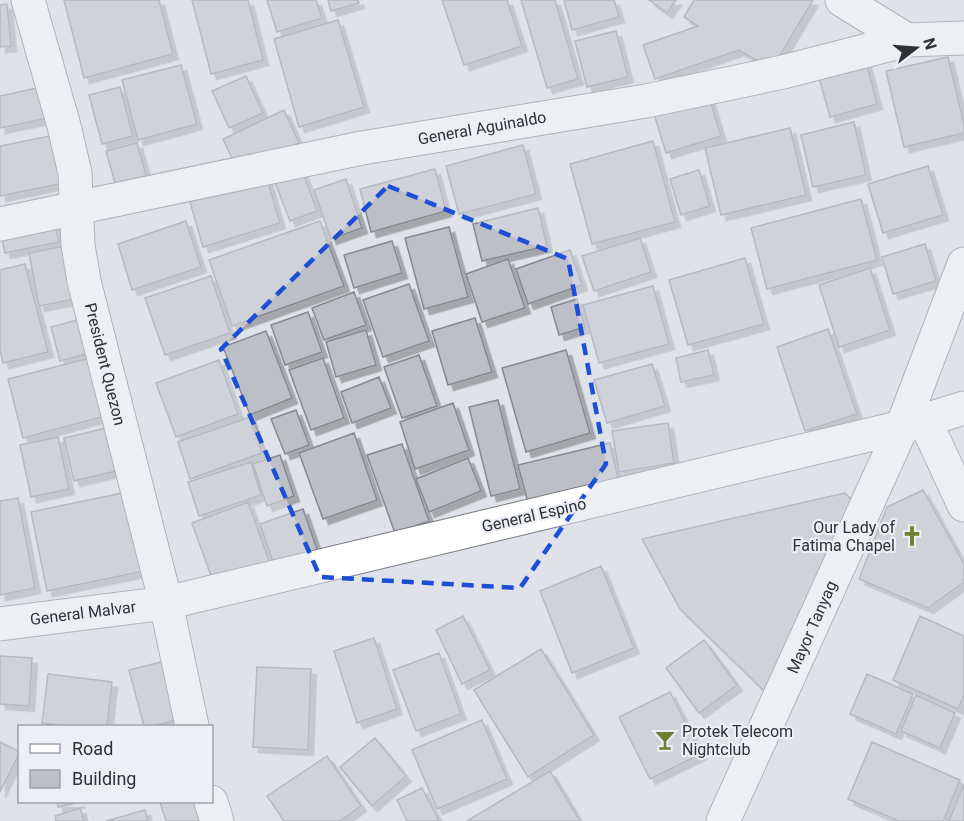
<svg xmlns="http://www.w3.org/2000/svg" width="964" height="821" font-family="Roboto,sans-serif">
<style>
.building{fill:#bcbfc5;stroke:#86898f;stroke-width:1.5;filter:url(#shadow)}
.lines{fill:none;stroke-linecap:round;stroke-linejoin:round}
.street-casing{stroke:#777a80;stroke-width:35}
.street{stroke:#fff;stroke-width:33}
.marked{fill:none;stroke:#1d4ed8;stroke-width:4.5;stroke-dasharray:12 8;stroke-linejoin:round}
.labels{text-anchor:middle;dominant-baseline:central;stroke-width:4.5;stroke-linejoin:round;paint-order:stroke}
.street-label{font-size:16px;fill:#303134;stroke:#eceff6}
.poi-label{font-size:16px;fill:#303134;stroke:#eceff6;text-anchor:end}
</style>
<defs>
<filter id="shadow"><feDropShadow dx="5.5" dy="5.5" stdDeviation="0" flood-color="#0004"/></filter>
</defs>
<rect width="100%" height="100%" fill="#dfe2e8"/>
<!-- building -->
<path class="building" d="M64,0H159L173,54L84,78Z
M192,0H248L263,60L211,74Z
M267,0H316L322,18L277,32Z
M328,0H358L359,3L331,11Z
M442,0H507L522,46L464,65Z
M521,0H555L578,79L547,88Z
M564,0H614L619,17L572,30Z
M649,0H676L667,13Z
M694,0H813L772,69L739,50L655,79L643,45L698,26L684,17Z
M7,4L11,46L0,47V5Z
M338,20L364,107L299,127L274,39Z
M616,31L628,77L587,87L575,41Z
M864,54L877,104L830,117L816,67Z
M948,57L964,124V133L904,147L886,71Z
M181,65L197,124L138,140L122,80Z
M246,76L263,113L229,128L212,91Z
M51,85L58,116L0,128V96Z
M120,87L133,136L102,144L89,95Z
M709,97L721,136L666,153L654,114Z
M284,110L299,143L238,171L223,139Z
M854,122L866,175L813,187L801,135Z
M790,128L806,195L721,215L705,148Z
M60,134L69,182L0,196V146Z
M653,141L675,222L592,244L570,164Z
M137,143L148,182L117,190L106,151Z
M523,145L536,194L459,214L446,166Z
M928,166L943,215L883,233L868,184Z
M435,169L446,211L371,232L360,189Z
M302,170L317,211L290,221L274,180Z
M699,170L710,206L681,215L670,179Z
M267,179L280,223L203,247L190,202Z
M346,179L362,228L331,239L314,190Z
M861,199L877,260L767,289L751,228Z
M538,208L547,246L482,261L473,224Z
M53,216L59,242L5,253L0,230Z
M186,221L201,267L132,290L118,244Z
M320,221L344,286L232,326L209,260Z
M449,227L468,297L424,309L405,238Z
M640,238L651,272L594,291L582,256Z
M392,241L402,273L354,288L344,255Z
M75,244L85,297L39,306L29,253Z
M925,244L936,281L893,294L882,257Z
M570,250L582,285L528,304L516,269Z
M745,258L764,324L688,345L669,280Z
M508,259L525,308L482,322L466,274Z
M25,264L48,352L3,363L0,350V270Z
M870,268L890,330L839,347L819,285Z
M211,276L230,333L165,355L145,298Z
M409,284L429,341L383,357L363,300Z
M653,286L669,344L599,363L583,305Z
M354,292L366,325L324,340L312,308Z
M577,299L585,327L559,335L551,307Z
M308,312L322,352L285,365L271,325Z
M89,317L98,351L60,361L51,327Z
M475,318L492,372L448,385L432,331Z
M828,329L857,414L805,431L777,347Z
M366,330L376,365L336,377L326,342Z
M266,331L292,398L250,415L223,347Z
M566,350L590,433L526,452L502,368Z
M708,350L714,375L681,382L676,358Z
M419,355L437,406L402,418L384,367Z
M90,358L105,416L23,438L8,379Z
M323,358L344,418L311,430L289,370Z
M219,360L238,414L176,437L156,383Z
M652,364L665,406L607,423L594,380Z
M379,377L391,408L352,423L341,392Z
M498,400L520,489L491,496L469,407Z
M453,403L469,450L415,469L400,422Z
M296,410L309,445L285,454L271,419Z
M250,417L262,453L190,479L178,442Z
M668,423L674,463L619,472L612,431Z
M106,428L116,471L74,481L64,438Z
M354,433L377,500L323,519L299,453Z
M58,437L69,489L31,497L20,445Z
M610,443L620,487L530,510L518,465Z
M402,444L429,521L395,533L367,455Z
M280,455L294,496L267,506L253,464Z
M468,458L481,491L429,512L416,479Z
M251,462L261,495L199,516L188,482Z
M923,490L964,564V582L928,608L859,579L887,507Z
M132,491L149,570L47,591L31,512Z
M845,493L860,509L765,692L680,609L642,539Z
M18,498L35,588L0,595V501Z
M248,502L271,566L215,587L192,523Z
M303,509L319,555L276,571L260,524Z
M601,566L634,648L572,673L540,591Z
M463,616L490,670L462,684L436,630Z
M920,616L964,636V695L958,709L893,680Z
M374,638L397,709L357,723L334,651Z
M704,640L737,685L699,713L666,668Z
M541,649L594,735L528,777L474,690Z
M439,653L461,714L416,731L393,670Z
M0,656L32,658L29,706L0,704Z
M173,659L188,717L153,726H144L129,670Z
M257,667L311,669L308,750L253,747Z
M48,674L112,682L107,726H66L42,723Z
M867,674L913,694L896,734L850,714Z
M670,692L701,754L650,779L619,717Z
M916,695L955,713L940,748L901,731Z
M482,720L507,779L437,809L412,750Z
M375,738L406,776L372,806L340,767Z
M0,742L20,752L0,792Z
M872,742L960,780L943,821H899L848,799Z
M327,756L361,806L340,821H284L267,796Z
M550,771L580,821H467Z
M964,784V821H949Z
M422,788L439,821H407L397,800Z
M57,802H80L58,807Z
M160,802H200L205,821H166Z
M80,808L84,821H56L55,816Z
M145,810L148,821H106Z"/>
<g class="lines">
<!-- street casing -->
<g class="street-casing">
<path id="street" d="M28,0L64,126L75,173L78,245L84,281L166,603L192,726
M842,0L907,40
M0,224L362,148L646,101L783,72L907,40L964,38
M925,421L964,505
M0,624L166,603L902,427L964,408
M211,802L217,821
M723,821L902,427L964,264"/>
</g>
<!-- street -->
<use href="#street" class="street"/>
</g>
<!-- marked area -->
<path d="M0 0H964V821H0ZM388,186L568,259L606,464L520,588L320,577L221,349Z" fill="#dfe2e8" fill-opacity=".55" fill-rule="evenodd"/>
<path class="marked" d="M388,186L568,259L606,464L520,588L320,577L221,349Z"/>
<!-- icons -->
<defs>
<g id="church-bare" transform="scale(1.62)"><path d="M-1.2-6h2.4v3.5h3.3v2.4h-3.3V6h-2.4V-.1h-3.3v-2.4h3.3Z" fill="#6d8030" stroke="#eceff6" stroke-width="2.5" paint-order="stroke"/></g>
<g id="bar-bare" transform="scale(1.62)"><path d="M-6-5H6L.8 .8V4.5H3.5V6h-7V4.5H-.8V.8Z" fill="#6d8030" stroke="#eceff6" stroke-width="2.5" paint-order="stroke"/></g>
</defs>
<g fill-rule="evenodd">
<use href="#church-bare" x="912" y="536"/>
<use href="#bar-bare" x="665" y="740"/>
</g>
<g class="labels">
<!-- street labels -->
<g class="street-label">
<text transform="translate(482 128) rotate(-10)">General Aguinaldo</text>
<text transform="translate(105 364) rotate(76)">President Quezon</text>
<text transform="translate(534 515) rotate(-13)">General Espino</text>
<text transform="translate(83 613) rotate(-7)">General Malvar</text>
<text transform="translate(812 627) rotate(-66)">Mayor Tanyag</text>
</g>
<!-- poi labels -->
<g class="poi-label">
<text x="895" y="527">Our Lady of<tspan x="895" dy="18">Fatima Chapel</tspan></text>
<text x="682" y="731" text-anchor="start">Protek Telecom<tspan x="682" dy="18">Nightclub</tspan></text>
</g>
</g>
<!-- legend -->
<rect x="18" y="725" width="195" height="78" fill="#eceff6" stroke="#a1a3a8" stroke-width="1.5"/>
<rect x="30" y="744" width="30" height="9" fill="#ffffff" stroke="#a1a3a8" stroke-width="1.5"/>
<text x="72" y="755" font-size="18" fill="#303134">Road</text>
<rect x="30" y="770" width="30" height="18" fill="#bcbfc5" stroke="#a1a3a8" stroke-width="1.5"/>
<text x="72" y="785" font-size="18" fill="#303134">Building</text>
<!-- north arrow -->
<g transform="translate(916 48) rotate(73)" stroke="#eceff6" stroke-width="4.5" paint-order="stroke">
<path d="M0-4.5L10 22L0 15L-10 22Z" fill="#303134"/>
<text y="-9" font-size="16" font-weight="bold" text-anchor="middle" fill="#303134">N</text>
</g>
</svg>
